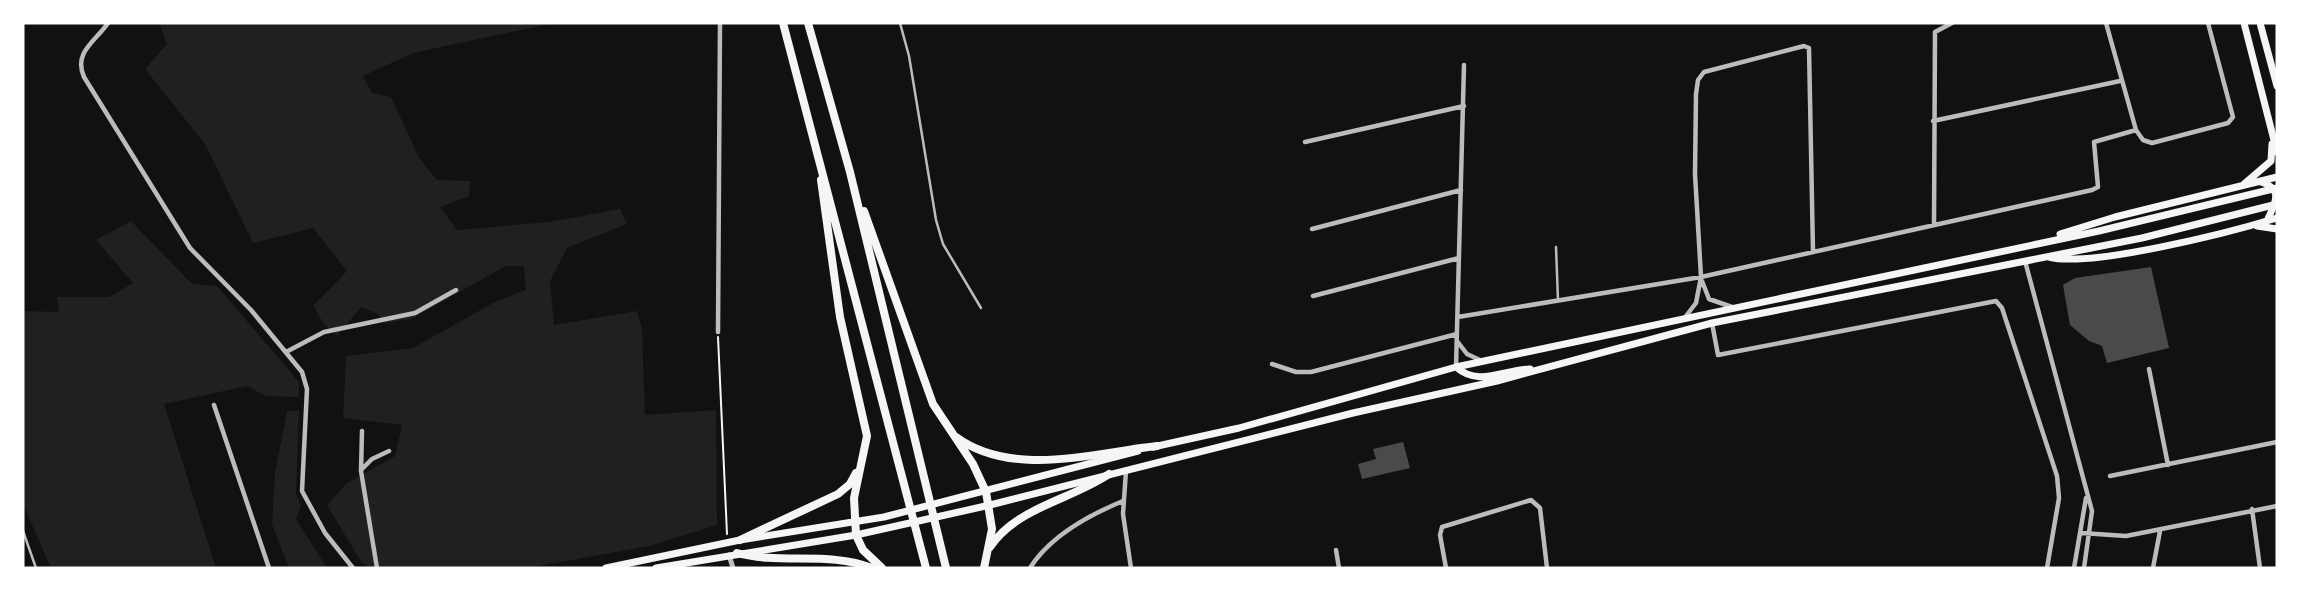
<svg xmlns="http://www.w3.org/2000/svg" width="2300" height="591" font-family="'Archivo Narrow',sans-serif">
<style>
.green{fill:#202020}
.building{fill:#4a4a4a}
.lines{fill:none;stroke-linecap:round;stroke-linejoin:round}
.path{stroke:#f5f5f5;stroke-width:2}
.service{stroke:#bcbcbc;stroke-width:2.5}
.minor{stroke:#bcbcbc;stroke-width:4.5}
.tertiary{stroke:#bcbcbc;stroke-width:5}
.primary{stroke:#f5f5f5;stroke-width:7}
.trunk{stroke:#f5f5f5;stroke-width:8}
</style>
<rect width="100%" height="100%" fill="#111"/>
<!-- green -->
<path class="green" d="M159,23H554L413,53L363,76L372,93L391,97L419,158L437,180L470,181L469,196L440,207L457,230L549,222L620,209L627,224L567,248L550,281L554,325L637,311L642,329L645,415L716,410L717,525L649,546L527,568H370L362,563L327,505L346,484L395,456L402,425L343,418L346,356L413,348L493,303L526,290L524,266H506L411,319L385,323L378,314L361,307L337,336L324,324L313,306L347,271L313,228L253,243L205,144L145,69L167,44Z
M131,221L192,284L217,286L299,382V397L266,396L247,386L164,404L216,568H51L23,504V311L59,312L57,297H109L133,283L96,240Z
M287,411H299L296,494L301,505L296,519L327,568H289L272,524L275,473Z"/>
<!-- building -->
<path class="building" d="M2151,267L2169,348L2107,363L2102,346L2089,341L2070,325L2063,285L2075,278Z
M1403,442L1410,468L1362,479L1358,464L1376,459L1373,449Z"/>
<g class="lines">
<!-- path -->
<path class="path" d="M718,337L727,534"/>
<!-- service -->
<path class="service" d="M900,23L909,56L936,220L943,244L981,308
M1556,247L1558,300
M23,531L36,568"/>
<!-- minor -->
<path class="minor" d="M108,23C96,41 73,52 84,77L190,248L251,310L302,372L307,389L302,491L325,533L353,568
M2106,23L2136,130L2143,140L2152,143L2228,123L2233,117L2208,23
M1933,121L2120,81
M1305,142L1464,106
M1934,224L1935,32L1952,23
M1312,229L1461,190
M2025,261L2092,511L2084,568
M1702,281L1709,299L1732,307
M1313,296L1459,258
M1686,316L1696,303L1701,277L1695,174L1696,94L1698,80L1704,72L1804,46L1809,48L1813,252
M1458,317L1701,277L2092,190L2098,187L2094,142L2136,130
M1712,323L1718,355L1996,301L2002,308L2057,476L2059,498L2047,568
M718,332L720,23
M1457,341L1467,354L1482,361
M286,352L324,332L415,313L456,290
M1272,364L1296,372H1311L1457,334
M1456,367L1464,65
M2149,369L2168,465
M214,405L269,568
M362,431L361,471L377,568
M361,470L372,459L389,451
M1126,471L1123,514L1131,568
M2110,476L2277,442
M2252,509L2260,568
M2082,533L2126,536L2277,506
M1336,550L1339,568
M1030,568C1050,536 1089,515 1123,501
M1446,568L1440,535L1442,527L1531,500L1540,508L1547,568
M2074,568L2086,498
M2153,568L2160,531"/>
<!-- tertiary -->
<path class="tertiary" d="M729,555L733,568"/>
<!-- primary -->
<path class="primary" d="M2244,23L2277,152
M2260,23L2277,86
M2261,182C2285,189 2274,205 2267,221
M2243,185L2271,161L2272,144
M2257,226L2277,229
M2060,234L2115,217L2277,177
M2049,257C2091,268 2231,232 2277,218
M1456,367C1478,387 1503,370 1530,369
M1153,447L1239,428L1456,367L2099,231L2277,188
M606,568L740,540L884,517L1138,451
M656,568L856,535L990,505L1353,413L1497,381L1712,323L2142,238L2277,204"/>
<!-- trunk -->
<path class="trunk" d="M783,23L926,568
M808,23L850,172L946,568
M821,180L840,317L867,436L854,498L856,535L863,550L882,568
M864,211L933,404L973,464L986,492L992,529L984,568
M956,437C1012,478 1093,453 1157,446
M740,540L838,494L850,484L856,473
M990,547C1017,507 1071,500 1109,474
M737,553C781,565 829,551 872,568"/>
</g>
<!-- border -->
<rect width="2300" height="591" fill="none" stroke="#ffffff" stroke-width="49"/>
</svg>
